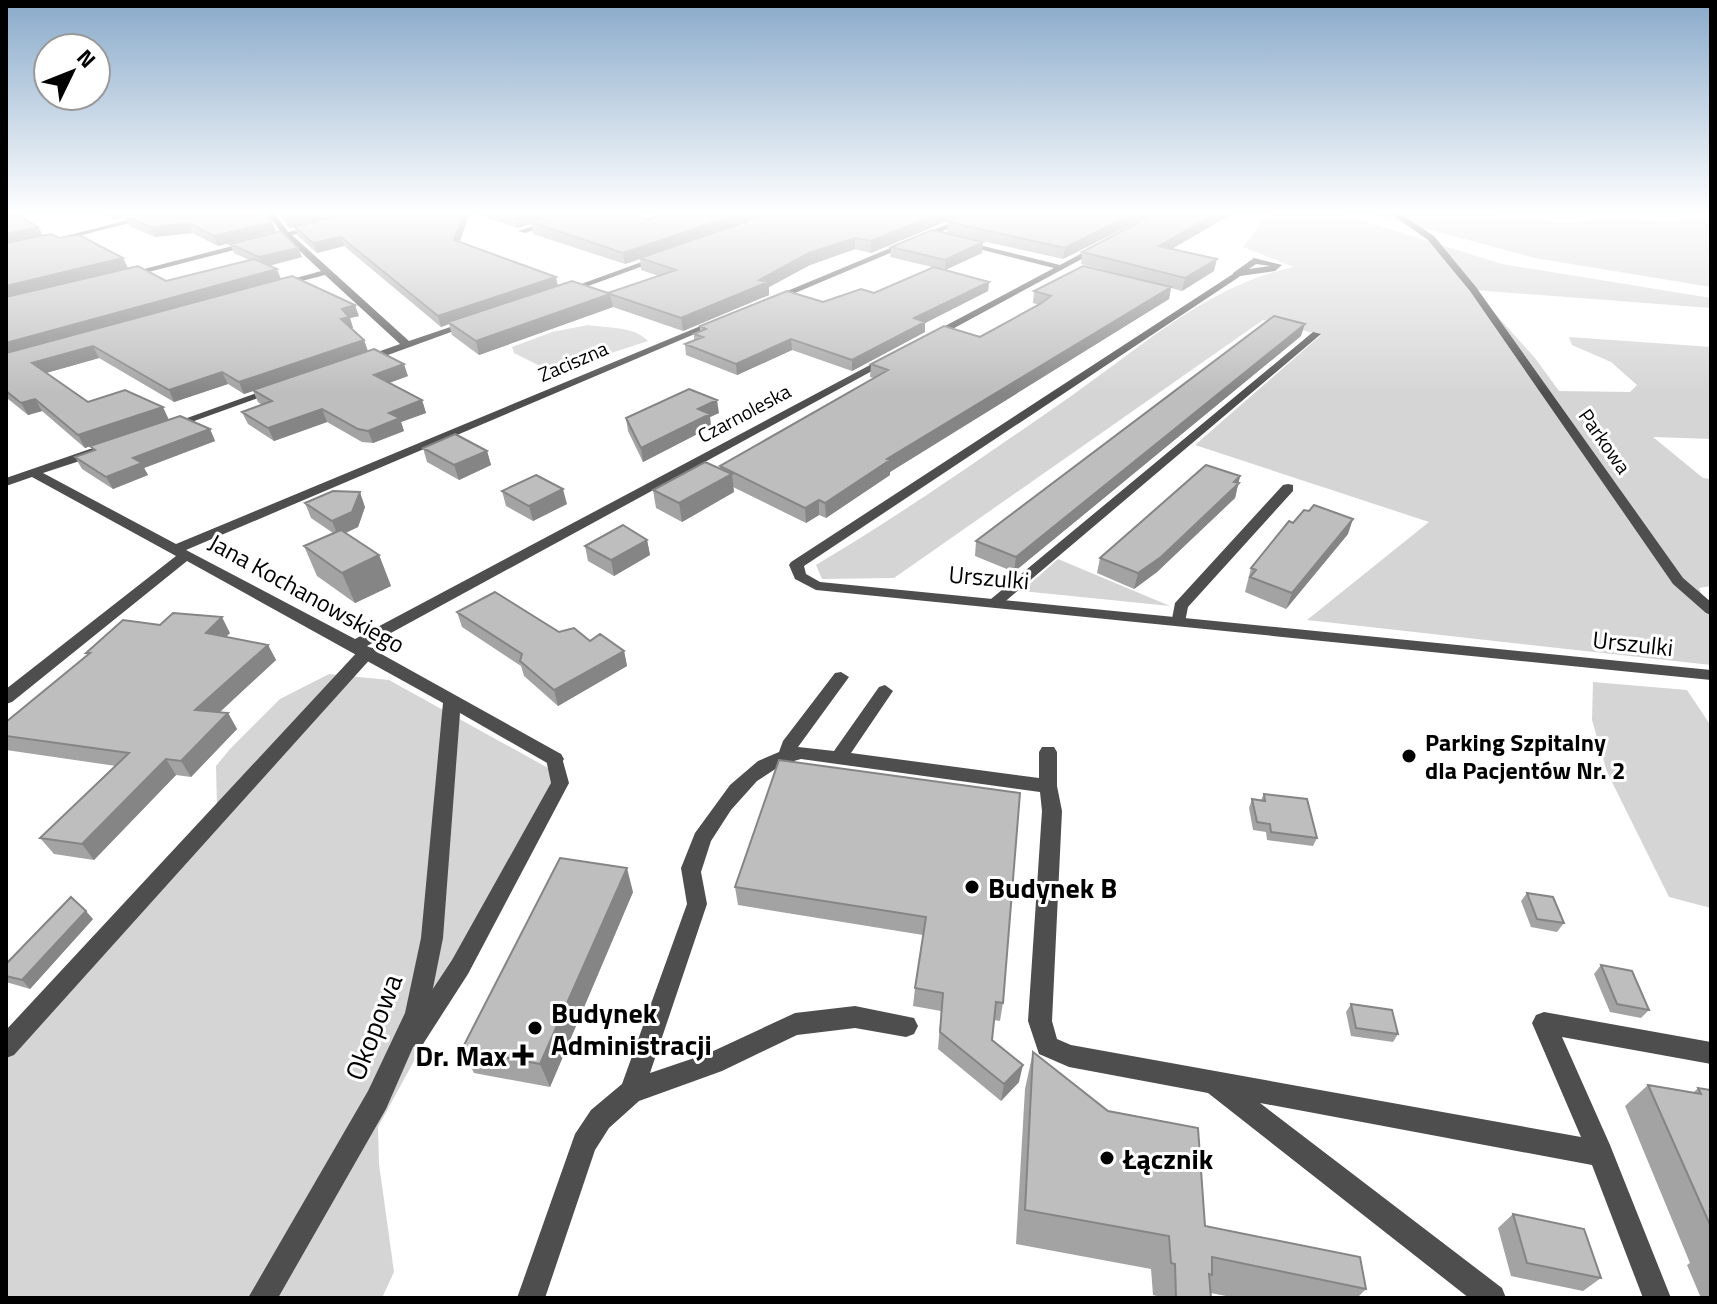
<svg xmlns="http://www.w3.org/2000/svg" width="1717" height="1304" font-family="'Titillium Web',sans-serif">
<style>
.green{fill:#d5d5d5}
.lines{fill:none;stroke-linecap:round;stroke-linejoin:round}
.lane{fill:#4e4e4e;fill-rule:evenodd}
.street{fill:#4e4e4e;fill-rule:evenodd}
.wall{fill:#a3a3a3;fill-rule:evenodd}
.shaded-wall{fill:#858585}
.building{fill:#bebebe;stroke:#858585;stroke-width:2}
.poi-dot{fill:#000;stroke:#fff;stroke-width:3}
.labels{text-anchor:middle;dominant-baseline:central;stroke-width:6;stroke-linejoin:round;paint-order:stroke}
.far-street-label{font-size:20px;fill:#000;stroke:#fff}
.street-label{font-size:24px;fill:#000;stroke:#fff}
.poi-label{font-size:24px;font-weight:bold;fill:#000;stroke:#fff;text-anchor:start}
.near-poi-label{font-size:28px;font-weight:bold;fill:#000;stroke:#fff;text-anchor:start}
.near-street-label{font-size:28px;fill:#000;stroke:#fff}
</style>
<rect width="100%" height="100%" fill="#fff"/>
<!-- green -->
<path class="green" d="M1271,211H1332L1502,264L1711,298V308L1474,290L1535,358L1559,391L1630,392L1637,385L1611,362L1572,345L1569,337L1711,347V439L1653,437L1703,478L1711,479V586L1699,588L1711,619V665L1307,620L1429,522L1195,445L1321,335L1263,320L894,578L822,579L816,565C905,512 989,453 1074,394C1142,346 1211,284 1294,267L1243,247Z
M1360,211H1487L1505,217L1568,223L1604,219L1674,222L1695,216L1711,219V287L1535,258Z
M588,325C606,328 635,326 648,341L562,369H546L514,353L512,347L552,332Z
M1058,559L1170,606L1022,591Z
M329,674L389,680L568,779L378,1127L379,1164L394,1272L382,1298H6V1057L217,808L216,766L230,749L280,699Z
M1593,682L1687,690L1711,726V908L1669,897L1607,772L1592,720Z"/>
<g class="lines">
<!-- lane -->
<path class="lane" d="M1254,258L1282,265L1275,271L1233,277V273ZM1256,264L1270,266L1249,269Z
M1313,332L1321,334L1001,605H991L988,602L991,599Z
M1288,484L1293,485V491L1188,607L1185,622H1175L1172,619L1175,603L1283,485Z
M367,647L373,648L375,652L373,656L14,1055L6,1058V1030L361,648Z
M841,672L849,677L798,747L834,751L879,687L885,685L893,691L851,753L1039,778V752L1042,747H1054L1057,752V786L1062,811L1052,1021L1057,1039L1071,1045L1581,1137L1532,1023L1536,1015L1544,1012L1711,1042V1064L1562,1037L1610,1145L1671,1298H1643L1592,1165L1260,1103L1502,1288L1506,1298H1469L1208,1093L1069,1067L1039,1054L1028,1021L1042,811L1040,792L801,759L783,764L757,781L731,810L711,841L701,872L707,904L650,1073L709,1053L795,1013L855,1006L914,1018L918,1026L914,1034L906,1037L855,1028L797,1035L722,1071L639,1101L609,1128L595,1150L545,1298H517L575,1134L591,1110L622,1084L687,904L681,868L695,833L730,785L758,761L779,752L783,741L835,673Z
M555,752L561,754L569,783L468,974L423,1044L415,1047L407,1044L403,1036L407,1028L452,960L551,783L546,759L549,754Z"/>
<!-- street -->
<path class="street" d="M163,211H177L50,243L46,241Z
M265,211H273L288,232L319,225V229L292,235L409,341L465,322L473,324L366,363H358V359L400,344L325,275L278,287V283L321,271L285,237L125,278L121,275L282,233Z
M581,211H594L525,233L518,231Z
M738,211H751L778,220L774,222Z
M979,211H990L776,301L768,299Z
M1387,211H1396L1434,236L1476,287L1683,578L1711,602V615L1706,613L1673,584L1470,291L1428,240Z
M959,240L1060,265L1095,246L1102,248L934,339H928V335L1054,268L959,244Z
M658,256L665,258L569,293L562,291Z
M1236,272L1240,275L1239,277L804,566L806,574L820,582L1711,670V680L816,590L795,579L789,565L791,562Z
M715,320L723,322L186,550L355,639L885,357L894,359L367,646L561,754L564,759L561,764H549L460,713L443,938L428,1013L386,1109L278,1298H248L368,1091L405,1013L421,938L443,703L187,561L12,702L6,704V689L176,556L32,477L6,486V478L90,449H98V455L43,473L176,544Z
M271,388L280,390L172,429L162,427Z"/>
</g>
<!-- wall -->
<path class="wall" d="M6,211H26L15,214L38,227L43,235L59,238L128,268L166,281L249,260L234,253L230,244L298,248L302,257L269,266L280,279L359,316L350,318L353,328H351L364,340L368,351L408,376L389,383L422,400L426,413L401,422L404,431L373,443L362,442L327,422L274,441L248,424L242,412L262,405L258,402L253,391L244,394L228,384L174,402L99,358L46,373L88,402L210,429L215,441L144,468L148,475L113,489L82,469L75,457L93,450L90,446L85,448L42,411L28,415L8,399H6Z
M96,211H265L272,222L276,231L218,246L192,233L155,237L129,226L125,217L114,219Z
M277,211H356L289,228Z
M357,211H618L648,219L676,211H755L756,219L770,214L755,211H971L871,253L855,249L810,265L769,287V295L683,331L613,307L479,355L452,335L449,324L441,327L344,246L317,253L298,236L295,227ZM470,212L517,228L531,224L533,234L625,264L640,259L641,270L659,276L608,293L558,285L459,242Z
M971,211H1237L1172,249L1214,271L1182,291L1171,288L1169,299L890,472V475L826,518L819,515L806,523L733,487L734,492L682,522L656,508L653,490L720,469V466L874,378L870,377L871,364L980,337L1039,305L1033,303L1034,291L1154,283L1081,264L1082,252L1155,214L1154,213L1063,259L947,233L948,222Z
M891,247L982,253L945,270L989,282L988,291L925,323V332L852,371L792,350L737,375L686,355L685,344L694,340V334L700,331V326L823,302L874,293L932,267L890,257Z
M1301,336L1014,572L975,556L976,541Z
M719,413L710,417L711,427L643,462L628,431L626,418Z
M423,448L487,451L491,465L459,480L427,462Z
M1240,476L1235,498L1157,572L1134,589L1097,573L1100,558Z
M502,491L567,504L533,521L506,506Z
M305,503L365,507L358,527L346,533L379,555L391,586L355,603L317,576L304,546L333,533L311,518Z
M1348,534L1286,609L1245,592L1251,568Z
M647,540L650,555L614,576L588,561L585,546Z
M457,612L559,632L624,651L627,666L558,706L524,676L521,666L462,627Z
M160,625L230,633L226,637L268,645L276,660L219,712L228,713L237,729L191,777L176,775L94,860L54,854L40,838L116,766L6,750V722L88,655L86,653Z
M1020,793L1003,1003L1000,1021L994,1020L992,1040L1019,1082L1001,1101L938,1049L941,1011L913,1006L915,988L923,935L738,905L735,887Z
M1264,794L1317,838L1313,846L1267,840L1266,832L1253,830L1249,808L1252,799L1261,800Z
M633,892L550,1087L474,1073L462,1049Z
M1527,893L1564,923L1557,932L1531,927L1521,901Z
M93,919L30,989L6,982V964Z
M1601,965L1649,1010L1641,1018L1610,1012L1594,974Z
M1351,1004L1398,1034L1393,1042L1351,1036L1346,1012Z
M1033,1052L1205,1226L1366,1289L1357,1298H1236L1211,1293V1298H1157V1296L1153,1295L1151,1269L1016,1244L1025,1089Z
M1648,1085L1693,1093L1698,1088L1711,1090V1298H1701L1687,1265L1690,1263L1625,1106Z
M1513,1214L1601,1278L1583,1291L1511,1276L1498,1228Z"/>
<!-- shaded-wall -->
<path class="shaded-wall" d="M111,211H148L114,219Z
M315,211H356L289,228L286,218Z
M465,211L470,212L457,250L454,240Z
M539,211H570L531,222V224L517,228L515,219Z
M749,211H755L756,220L640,258V259L625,264L623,253Z
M945,211H971L871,253V241Z
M1138,211H1154V213L1063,259L1065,248Z
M1220,211H1237L1157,257L1159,246Z
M272,222L276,231L218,246L214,236Z
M188,223L192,233L155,237L151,227Z
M38,227L43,236L6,245V234Z
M341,237L344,246L317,253L313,243Z
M855,238V249L810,265L769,287V295L683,331L681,318L759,280L809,253Z
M983,242L982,253L945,270V260Z
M298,248L302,257L263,267L259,257Z
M123,258L128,268L6,298V286Z
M1217,259L1214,271L1182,291L1185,278Z
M277,269L281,279L6,356V343Z
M556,277L558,287L448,322L449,324L441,327L438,316Z
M989,282L988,291L925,323V332L852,371V360L914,318Z
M1171,287L1169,299L890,472V475L826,518L825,503L887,459Z
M610,294L613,307L479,355L476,341Z
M355,305L359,316L350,318L353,328L345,330L341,319L342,309Z
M1305,324L1301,336L1014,572L1016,557Z
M791,339L792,350L737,375L736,364Z
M364,340L368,352L244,394L239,382Z
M93,346L99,358L39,375L32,363Z
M404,364L408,376L378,387L374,375Z
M222,372L228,384L174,402L169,390Z
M35,399L42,411L28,415L21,403Z
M422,400L426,413L401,422L404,431L373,443L368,431L389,413Z
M717,400L719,413L710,417L711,427L643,462L641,448L698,409Z
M163,407L169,420L85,448L78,435Z
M322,409L327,422L274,441L268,428Z
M210,429L215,441L144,468L148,475L113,489L106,477L133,458Z
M487,451L491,465L459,480L454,465Z
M732,474L734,492L682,522L679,503Z
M1240,476L1235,498L1157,572L1134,589L1138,573Z
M563,489L567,504L533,521L529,506Z
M360,492L365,507L358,527L338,536L332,521Z
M819,500V515L806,523L805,508Z
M1353,519L1348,534L1286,609L1292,593Z
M647,540L650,555L614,576L611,560Z
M379,555L391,586L355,603L342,573Z
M222,617L230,633L214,648L206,633Z
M268,645L276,660L205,726L195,710Z
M624,651L627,666L558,706L554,690Z
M228,713L237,729L191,777L181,761Z
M166,759L176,775L94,860L82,844Z
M627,868L633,892L550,1087L540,1064Z
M86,911L93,919L30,989L22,980Z
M1023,1065L1019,1082L1001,1101L1004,1084Z"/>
<!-- building -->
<path class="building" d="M6,211H10L38,227L6,234Z
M146,211H265L272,222L214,236L188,223L151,227L125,216Z
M281,211H315L286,218Z
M357,211H465L454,240L556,277L438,316L341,237L313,243L295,227Z
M493,211H539L515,219Z
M567,211H618L648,219L676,211H749L623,253L531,222Z
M777,211H945L871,241L855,238L809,253L759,280L768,282L681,318L610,294L476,341L448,322L572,281L608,293L676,270L640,258Z
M971,211H1138L1065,248L948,222Z
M1220,211L1159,246L1217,259L1185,278L1082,252L1160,211Z
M932,230L983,242L945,260L891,247Z
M281,231L298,248L259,257L230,244Z
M51,234L59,238L79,235L123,258L6,286V243Z
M254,259L277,269L6,343V297L138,266L166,281Z
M1083,266L1171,287L887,459L890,460L825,503L819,500L805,508L720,466L888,370L871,364L944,326L980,337L1040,304L1051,296L1034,291Z
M934,267L989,282L914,318L925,322L852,360L791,339L736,364L685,344L703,337L694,334L706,329L700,326L787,291L823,302L861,289L874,293Z
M292,276L355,305L342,309L349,317L341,319L364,340L239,382L222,372L169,390L93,346L32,363L88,402L125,390L163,407L78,435L35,399L21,403L6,391V353Z
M1274,316L1305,324L1016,557L976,541Z
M374,349L404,364L374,375L422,400L389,413L400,418L368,431L358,429L322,409L268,428L242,412L272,401L253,390Z
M689,389L717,400L698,409L710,414L641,448L626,418Z
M180,416L210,429L133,458L142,463L106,477L75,457L95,450L90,446Z
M455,434L487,451L454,465L423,448Z
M705,462L732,474L679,503L653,490Z
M1206,465L1240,476L1234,482L1239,483L1161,557L1138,573L1100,558Z
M536,475L563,489L529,506L502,491Z
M333,491L360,492L352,512L332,521L305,503Z
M1314,505L1353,519L1292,593L1250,577L1256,570L1251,568L1289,521L1293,523L1304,510L1309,511Z
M623,525L647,540L611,560L585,546Z
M341,530L379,555L342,573L304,546Z
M495,592L559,632L574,628L590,641L600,634L624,651L554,690L520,661L522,654L457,612Z
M173,613L222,617L206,633L268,645L195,710L228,713L181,761L166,759L82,844L40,838L129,753L6,736V722L90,653H86L123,620L160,625Z
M779,760L1020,793L1003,1003L996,1002L992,1040L1023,1065L1004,1084L940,1032L943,993L915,988L926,917L735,887Z
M1264,794L1307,799L1317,838L1271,832L1270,824L1257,822L1252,799L1265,801Z
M560,858L627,868L540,1064L462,1049Z
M1527,893L1553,897L1564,923L1537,919Z
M71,897L86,911L22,980L6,976V964Z
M1601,965L1632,971L1649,1010L1617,1004Z
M1351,1004L1392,1010L1398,1034L1356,1028Z
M1033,1052L1108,1111L1198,1128L1205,1226L1360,1257L1366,1289L1212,1257V1275L1209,1274L1211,1298H1176L1175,1264L1171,1263L1169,1236L1025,1210Z
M1648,1085L1701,1094L1698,1088L1711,1090V1227Z
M1513,1214L1584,1229L1601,1278L1527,1263Z"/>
<!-- sky -->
<linearGradient id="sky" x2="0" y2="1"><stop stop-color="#89aaca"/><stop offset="0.54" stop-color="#fff"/><stop offset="1" stop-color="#fff" stop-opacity="0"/></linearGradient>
<rect width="1717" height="394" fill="url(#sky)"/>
<!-- markers -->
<g class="poi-dot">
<circle cx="1409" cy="756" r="8"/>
<circle cx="972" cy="887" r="8"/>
<circle cx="535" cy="1028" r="8"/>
<path d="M519 1043h8v8h8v8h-8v8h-8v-8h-8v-8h8z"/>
<circle cx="1107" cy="1158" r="8"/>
</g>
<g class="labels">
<!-- far-street labels -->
<g class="far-street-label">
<text transform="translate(573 361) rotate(-23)">Zaciszna</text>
<text transform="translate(744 413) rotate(-28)">Czarnoleska</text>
<text transform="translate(1605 441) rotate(55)">Parkowa</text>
</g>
<!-- street labels -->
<g class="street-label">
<text transform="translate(989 577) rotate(5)">Urszulki</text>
<text transform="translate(307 593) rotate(29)">Jana Kochanowskiego</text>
<text transform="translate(1633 643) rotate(6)">Urszulki</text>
</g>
<!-- poi labels -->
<g class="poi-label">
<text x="1425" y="742">Parking Szpitalny<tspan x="1425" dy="28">dla Pacjentów Nr. 2</tspan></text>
</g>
<!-- near-poi labels -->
<g class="near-poi-label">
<text x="988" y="887">Budynek B</text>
<text x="551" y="1012">Budynek<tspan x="551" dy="32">Administracji</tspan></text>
<text x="507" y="1055" text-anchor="end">Dr. Max</text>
<text x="1123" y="1158">Łącznik</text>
</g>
<!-- near-street labels -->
<g class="near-street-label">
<text transform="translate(373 1027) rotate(-69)">Okopowa</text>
</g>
</g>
<!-- border -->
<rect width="1717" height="1304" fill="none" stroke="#000000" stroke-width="16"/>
<!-- north arrow -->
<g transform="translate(72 72) rotate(47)"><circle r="38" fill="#ffffff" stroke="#999999" stroke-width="2"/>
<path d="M0-6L14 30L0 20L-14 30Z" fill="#000000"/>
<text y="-12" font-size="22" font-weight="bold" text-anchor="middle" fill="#000000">N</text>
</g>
</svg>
